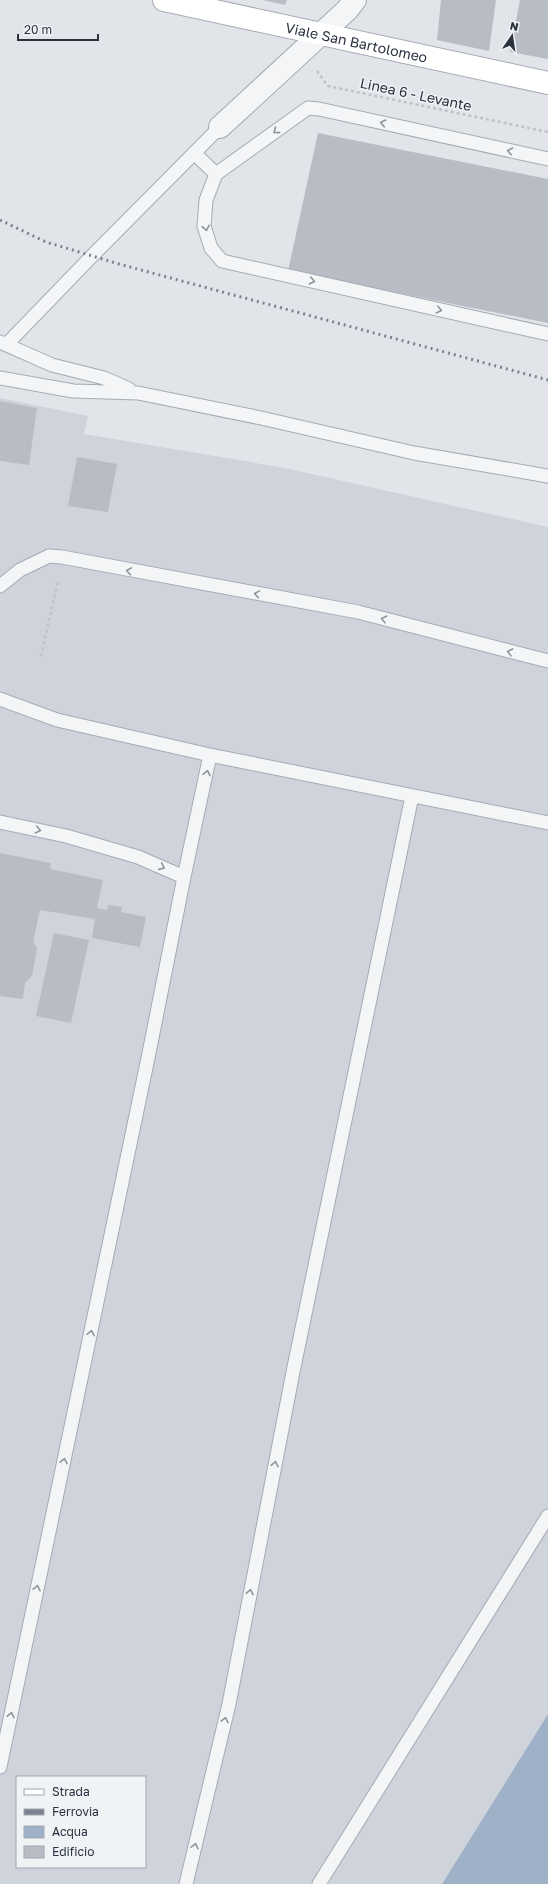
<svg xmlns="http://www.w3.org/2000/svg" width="548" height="1884" font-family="'Golos Text',sans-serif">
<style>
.built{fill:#cfd3db;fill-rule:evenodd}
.water{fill:#9eb1c7}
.building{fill:#b8bdc5}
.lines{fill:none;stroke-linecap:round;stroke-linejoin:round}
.lane-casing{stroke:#a6abb3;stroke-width:15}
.street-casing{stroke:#a6abb3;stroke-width:24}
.secondary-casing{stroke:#a6abb3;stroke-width:24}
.path{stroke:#bfc2c7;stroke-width:2.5;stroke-dasharray:3 3;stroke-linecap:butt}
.lane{stroke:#f3f5f7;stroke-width:13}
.street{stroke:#f3f5f7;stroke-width:22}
.secondary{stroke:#fff;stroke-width:22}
.rail{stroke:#7b8392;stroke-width:3;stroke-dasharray:2 4;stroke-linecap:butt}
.oneway{stroke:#8e949c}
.labels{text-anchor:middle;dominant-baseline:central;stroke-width:3;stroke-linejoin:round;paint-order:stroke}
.street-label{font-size:14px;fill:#2a3240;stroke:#f0f3f6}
</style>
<rect width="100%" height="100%" fill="#e1e4e9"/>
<!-- built -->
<path class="built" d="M0,398L88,416L84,434L285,468L548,527V1714L442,1884H0ZM17,1777H145V1867H17Z"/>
<!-- water -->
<path class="water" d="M548,1714V1884H442Z"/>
<!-- building -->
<path class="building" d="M263,0H287L285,5Z
M441,0H496L489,51L437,40Z
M520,0H548V59L510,52Z
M318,133L548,179V323L288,271Z
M0,401L37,408L29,465L0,461Z
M77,457L117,464L108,512L68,506Z
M0,853L51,863L50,869L103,880L97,908L107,910L108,905L122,907L121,912L146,917L140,947L92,938L95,919L40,910L33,942L37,948L32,976L25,982L23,999L0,996Z
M54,933L89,940L71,1023L36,1016Z"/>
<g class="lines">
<!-- lane casing -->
<g class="lane-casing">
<path id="lane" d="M194,153L216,174
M548,159L319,109L308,108L216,174L206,200L204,226L211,248L222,261L548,334
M0,342L52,365L104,378L129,389
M6,345L92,256L220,127
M0,378L73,391L138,393L261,418L414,453L548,476
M0,586L20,570L49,556L62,557L358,612L548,661
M0,699L57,720L210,755L548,823
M0,822L66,836L138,857L184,877L210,755
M0,1767L149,1053L184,877
M186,1884L229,1704L293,1372L412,796
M319,1884L548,1516"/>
</g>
<!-- street casing -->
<g class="street-casing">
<path id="street" d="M220,127L347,10L355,0"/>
</g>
<!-- secondary casing -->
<g class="secondary-casing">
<g id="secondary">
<path id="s1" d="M164,0L548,83"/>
</g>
</g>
<!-- path -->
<path class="path" d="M317,71L328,86L548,132
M41,656L58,580"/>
<!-- lane -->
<use href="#lane" class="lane"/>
<!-- street -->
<use href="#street" class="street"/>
<!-- secondary -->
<use href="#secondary" class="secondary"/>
<!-- rail -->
<path class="rail" d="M0,220L46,242L119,264L548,380"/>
</g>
<!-- one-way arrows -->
<defs><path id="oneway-chevron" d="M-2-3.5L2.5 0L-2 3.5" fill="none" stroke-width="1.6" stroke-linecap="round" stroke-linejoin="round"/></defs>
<g class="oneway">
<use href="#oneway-chevron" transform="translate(383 123) rotate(-168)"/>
<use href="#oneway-chevron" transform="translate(276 131) rotate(144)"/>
<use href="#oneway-chevron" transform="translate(510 151) rotate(-168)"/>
<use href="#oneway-chevron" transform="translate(206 228) rotate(80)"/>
<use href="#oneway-chevron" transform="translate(312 281) rotate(13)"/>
<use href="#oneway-chevron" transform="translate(439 310) rotate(13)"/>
<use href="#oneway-chevron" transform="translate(129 571) rotate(-170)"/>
<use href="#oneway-chevron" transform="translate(257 594) rotate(-170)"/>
<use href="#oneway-chevron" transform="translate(384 619) rotate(-166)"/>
<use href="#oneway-chevron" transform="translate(510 652) rotate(-166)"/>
<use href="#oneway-chevron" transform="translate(207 773) rotate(-78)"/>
<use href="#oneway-chevron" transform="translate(38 830) rotate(12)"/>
<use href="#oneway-chevron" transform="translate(162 867) rotate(24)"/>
<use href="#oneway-chevron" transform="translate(91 1333) rotate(-78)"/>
<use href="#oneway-chevron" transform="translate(64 1461) rotate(-78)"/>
<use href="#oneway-chevron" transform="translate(275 1464) rotate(-79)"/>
<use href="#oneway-chevron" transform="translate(37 1588) rotate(-78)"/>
<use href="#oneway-chevron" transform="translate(250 1592) rotate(-79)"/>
<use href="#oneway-chevron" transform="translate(11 1715) rotate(-78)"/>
<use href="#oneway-chevron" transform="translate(225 1720) rotate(-77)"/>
<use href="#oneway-chevron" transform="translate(195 1846) rotate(-77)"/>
</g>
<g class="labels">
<!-- street labels -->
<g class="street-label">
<text stroke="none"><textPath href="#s1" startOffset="197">Viale San Bartolomeo</textPath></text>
<text transform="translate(416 94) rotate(12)">Linea 6 - Levante</text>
</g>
</g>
<!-- legend -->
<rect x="16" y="1776" width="130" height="92" fill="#f0f3f6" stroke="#a1a6ad"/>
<rect x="24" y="1789" width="20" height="6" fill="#ffffff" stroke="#a1a6ad"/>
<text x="52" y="1796" font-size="12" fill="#2a3240">Strada</text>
<rect x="24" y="1809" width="20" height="6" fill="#7b8392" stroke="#a1a6ad"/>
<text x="52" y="1816" font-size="12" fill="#2a3240">Ferrovia</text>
<rect x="24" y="1826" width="20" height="12" fill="#9eb1c7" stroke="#a1a6ad"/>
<text x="52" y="1836" font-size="12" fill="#2a3240">Acqua</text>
<rect x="24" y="1846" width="20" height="12" fill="#b8bdc5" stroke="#a1a6ad"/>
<text x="52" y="1856" font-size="12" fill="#2a3240">Edificio</text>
<!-- north arrow -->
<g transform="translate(512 36) rotate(13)" stroke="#f0f3f6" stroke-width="3" paint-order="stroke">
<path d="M0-3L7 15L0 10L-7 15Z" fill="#2a3240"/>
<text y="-6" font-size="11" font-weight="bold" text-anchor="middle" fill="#2a3240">N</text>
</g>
<!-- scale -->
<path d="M18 34v6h80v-6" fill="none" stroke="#2a3240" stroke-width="2"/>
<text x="24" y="34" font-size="12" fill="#2a3240" stroke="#f0f3f6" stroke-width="3" paint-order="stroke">20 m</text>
</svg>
